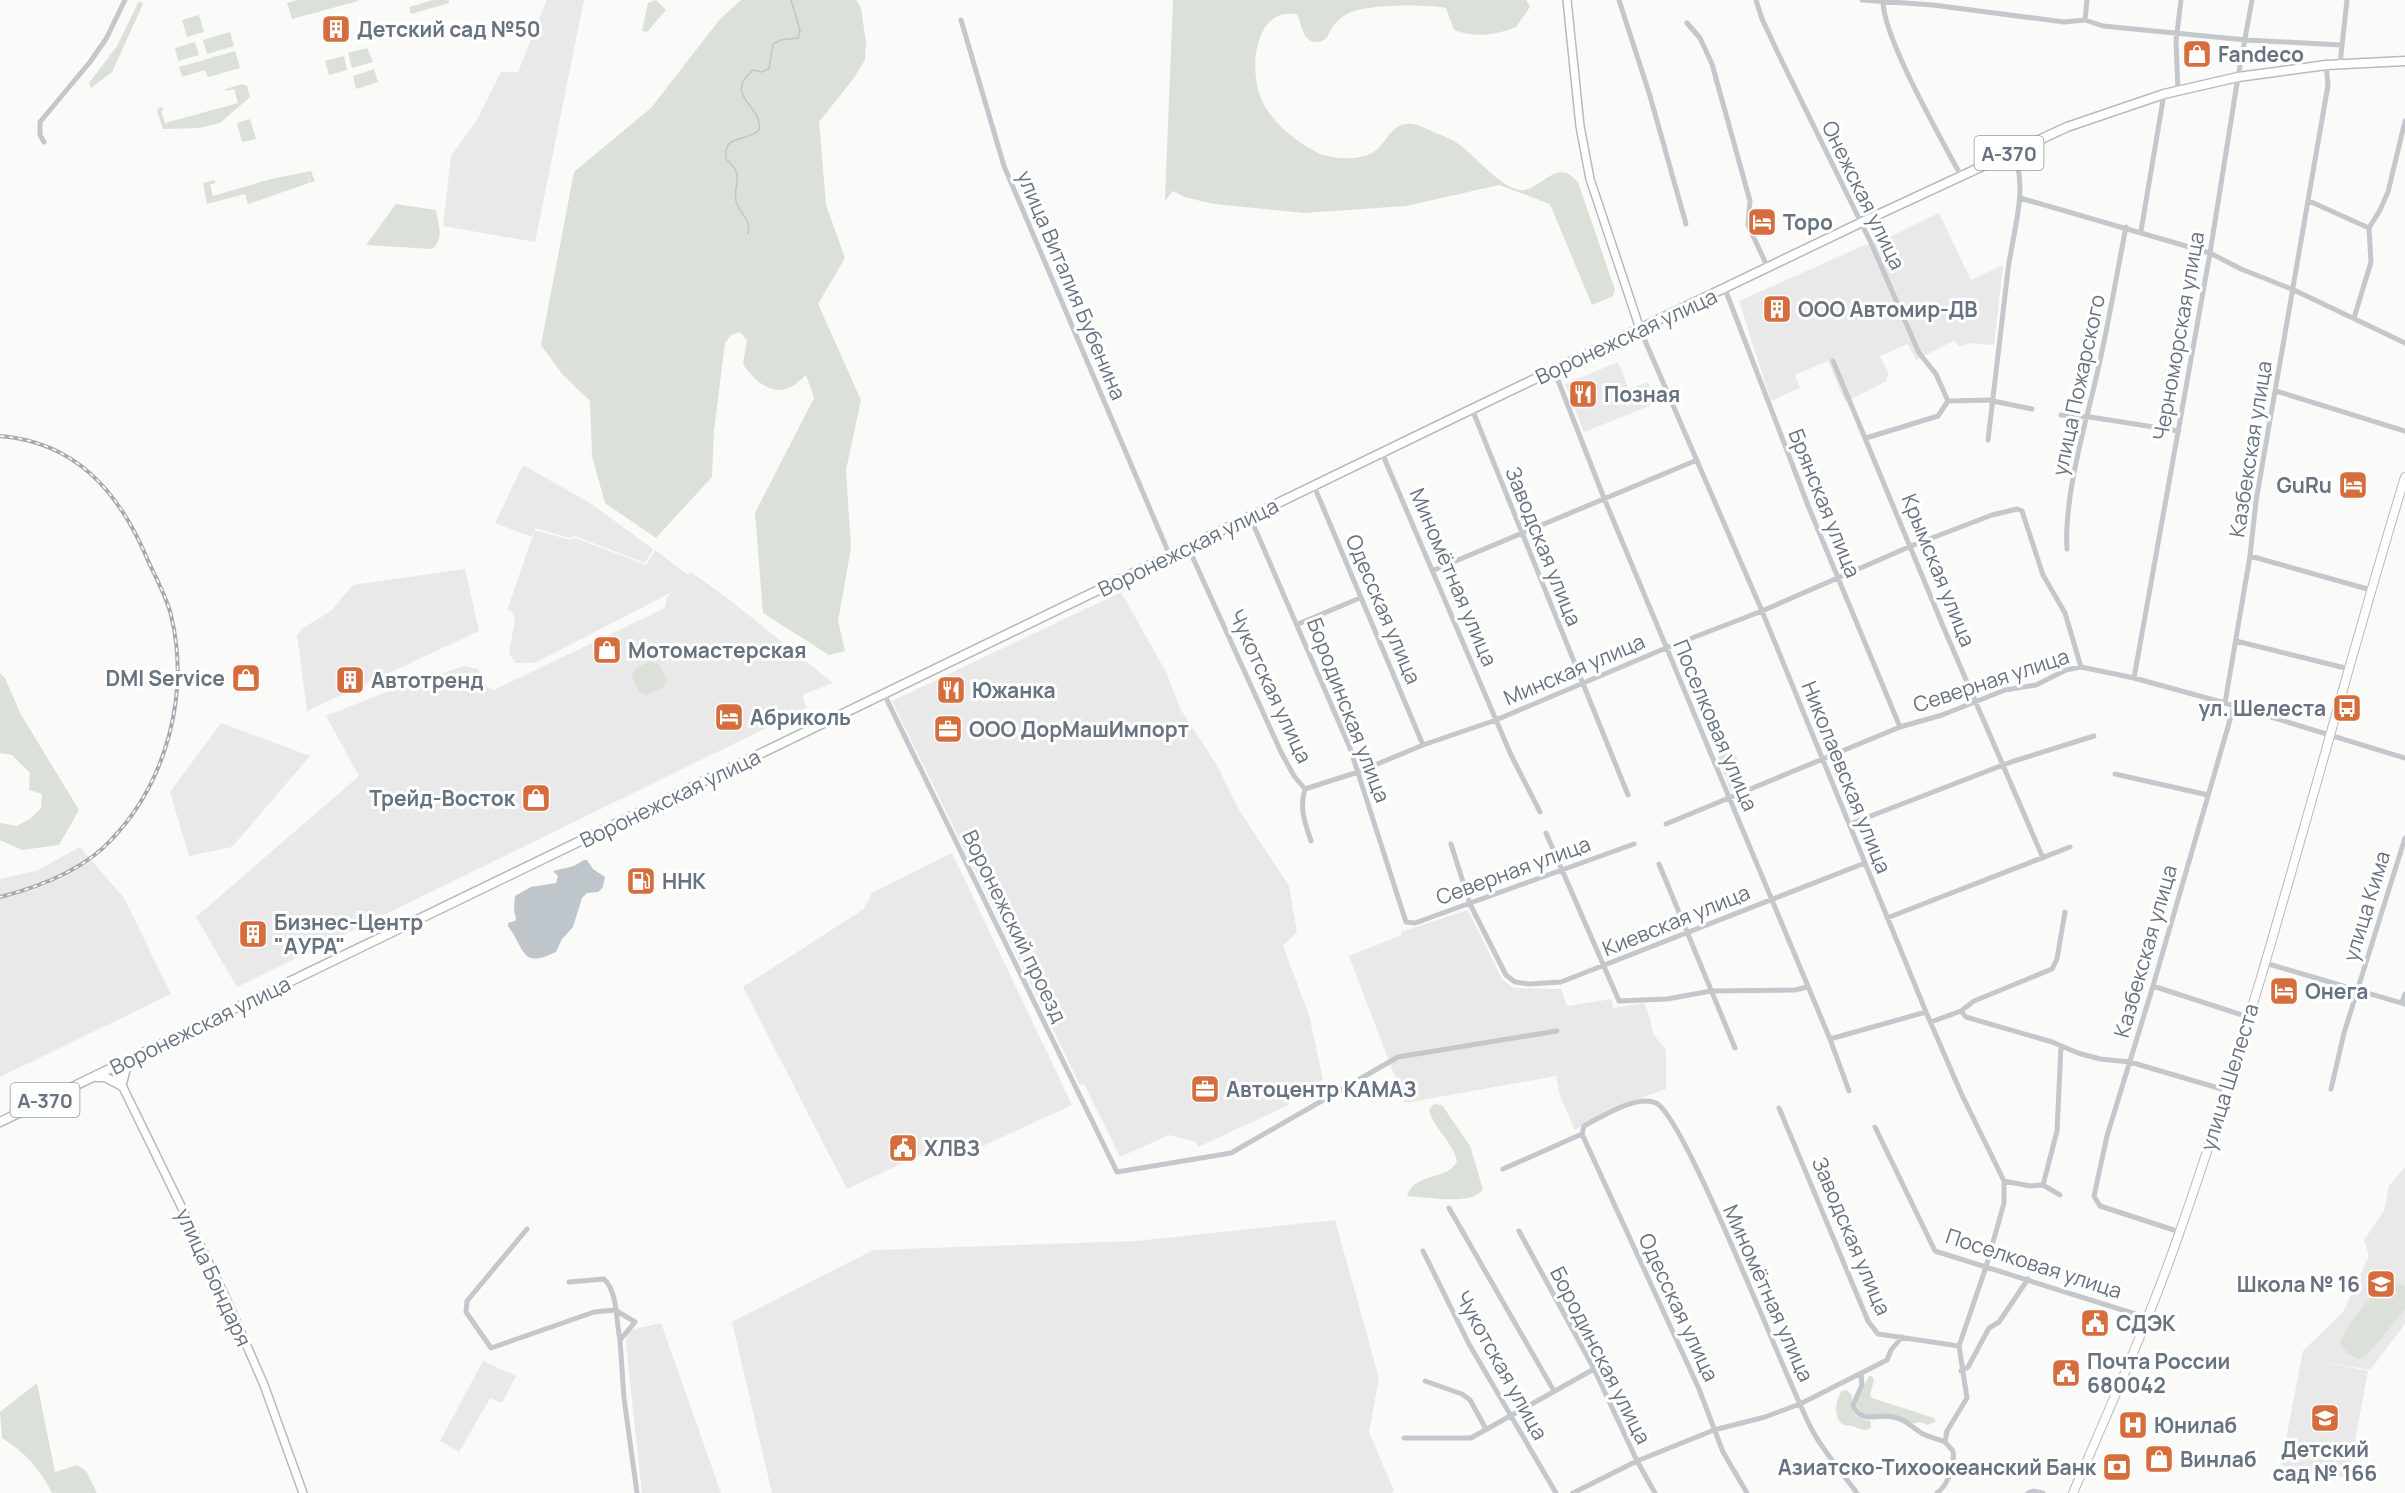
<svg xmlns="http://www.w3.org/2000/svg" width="2405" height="1493" font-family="Manrope,sans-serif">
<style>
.built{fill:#e8e9e8}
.green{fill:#dbe0d9}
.water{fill:#bec6cb}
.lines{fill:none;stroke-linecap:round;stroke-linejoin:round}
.stream{stroke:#bec6cb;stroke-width:1.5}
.secondary-casing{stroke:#b7bbbf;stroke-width:10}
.primary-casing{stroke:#b8bbbf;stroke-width:10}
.trunk-casing{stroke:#b7babd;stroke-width:11}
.minor{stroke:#c4c7cb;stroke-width:5}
.secondary{stroke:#fff;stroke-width:7}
.primary{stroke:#fff;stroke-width:8}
.trunk{stroke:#fff;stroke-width:8}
.rail-casing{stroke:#a6aab0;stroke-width:4}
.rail{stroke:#fff;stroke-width:1.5;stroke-dasharray:4.5;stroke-linecap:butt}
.labels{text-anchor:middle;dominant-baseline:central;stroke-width:6;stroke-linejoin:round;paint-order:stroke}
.shield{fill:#fff;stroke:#959da6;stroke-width:1.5}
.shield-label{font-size:20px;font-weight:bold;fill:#677380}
.poi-label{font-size:21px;font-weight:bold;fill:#677380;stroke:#fff;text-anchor:start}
.street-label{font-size:21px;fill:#677380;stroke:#fff}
</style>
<rect width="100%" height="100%" fill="#fafaf8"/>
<!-- built -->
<path class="built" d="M547,0H584L535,242L443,226L451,156L477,120L501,72H518Z
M1939,213L1971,280L2003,265L1994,345L1970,343L1959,347L1955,340L1916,360L1908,344L1880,356L1889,375L1886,377L1887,381L1845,402L1828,361L1795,375L1800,388L1771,401L1739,301L1865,245L1875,244Z
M1618,362L1629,389L1648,382L1657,403L1584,432L1565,384Z
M523,465L593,505L653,549L645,563L575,536L570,538L535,528L532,537L495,523Z
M535,530L570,540L575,538L646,565L655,550L688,575L691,572L726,597L833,683L802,695L807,708L237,987L196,917L359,776L326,716L399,687L464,666L478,669L488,688L494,690L665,608L667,597L672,592L535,663H515L509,653L515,620L512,612L507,610Z
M465,569L479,631L307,711L297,635L303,628L331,611L353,585Z
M1121,592L1166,672L1181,710L1218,767L1239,810L1289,886L1297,932L1283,946L1309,1015L1323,1080L1286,1097L1289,1105L1198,1147L1196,1142L1169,1135L1120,1157L1084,1084L1080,1085L892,701Z
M221,723L310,756L232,847L189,856L170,792Z
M80,847L124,898L171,994L0,1077V879L36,871Z
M952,853L1072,1105L961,1156L953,1140L847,1189L743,987L864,909L872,893Z
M1468,910L1502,979L1513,988L1561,989L1567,1006L1612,999L1613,1008L1644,1003L1650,1018L1653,1034L1666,1050V1089L1609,1109L1575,1130L1560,1096L1556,1076L1405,1103L1349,956L1402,935L1401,932Z
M2405,1167V1324L2370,1370L2318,1361L2368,1371L2348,1478L2281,1465L2303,1351L2343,1312L2369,1256L2364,1240L2384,1211L2389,1186Z
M1335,1220L1379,1378L1369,1432L1394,1491L1391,1493H772L732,1322L873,1250L1136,1241Z
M661,1323L721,1493H642L627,1354L626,1331Z
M483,1361L516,1376L502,1403L490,1398L459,1452L440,1441Z"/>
<!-- green -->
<path class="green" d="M298,0H357L358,1L292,19L287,3Z
M433,0H449V3L411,14L409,7Z
M656,0L666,10L647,32L642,31L648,3Z
M741,0H856L861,8L866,42L865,60L854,78L819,122L826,205L845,258L818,304L861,400L846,470L851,548L838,621L845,651L829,655L763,613L755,513L814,398L806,375C801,379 796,384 791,387C771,397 753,379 743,364L747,340L740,332L731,335L725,343L714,431L712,477L656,538L605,503L592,456L590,401L562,374L541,345L574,172L651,108L720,19Z
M1173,0H1526L1530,7L1516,27C1497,35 1473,38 1454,30L1446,8C1427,4 1367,4 1349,13C1345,15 1338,20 1335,24C1328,31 1329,42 1316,42C1302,41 1302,25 1297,14C1252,7 1249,73 1262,101C1273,124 1297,142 1318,153C1332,159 1358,161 1372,153C1385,146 1389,127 1405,124C1413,122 1420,126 1427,129C1438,134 1450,138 1460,145C1476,157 1494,180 1513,188C1534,198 1548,167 1567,173C1571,175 1575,180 1578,182L1615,290L1613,296L1592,305L1550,204L1499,185L1406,206L1304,213L1214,204L1184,197L1173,191L1165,201Z
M139,1L143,4L112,72L91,88L89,83L117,46Z
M199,15L204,32L187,37L182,20Z
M230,32L234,46L207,54L203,40Z
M195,42L199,55L178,61L175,48Z
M367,48L373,62L352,68L348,53Z
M235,51L240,68L208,77L205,70L182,77L179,67Z
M344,56L347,70L329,75L325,61Z
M374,69L378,82L356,89L353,76Z
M243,84L247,86L250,97L220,123L199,128L163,129L157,111L159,108L162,107L163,110L161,111L165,123L238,103L234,89L226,91L225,89Z
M250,119L256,139L242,142L237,123Z
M311,171L315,181L310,183L307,173L309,183L248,204L245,194L207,204L203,183L215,180V183L210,185L213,196L271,179Z
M396,204L436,210C438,224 445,239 432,249L366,245Z
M650,661L659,664L667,680L663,688L646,695L639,692L632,677L635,669Z
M0,673L5,678L20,713L79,810L59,845L22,850L0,840V823L17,826L31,818L41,808L42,794L29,790L30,773L12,755L0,753Z
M1734,751L1747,785L1731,791L1718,757Z
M1434,1104L1442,1105L1470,1146L1483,1189C1474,1206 1424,1197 1407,1196C1414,1172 1448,1181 1457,1161C1453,1142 1434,1129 1429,1110Z
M2391,1281L2403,1285L2405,1288V1309L2369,1353L2359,1359L2347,1353L2340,1343C2347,1324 2373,1291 2391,1281Z
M1869,1376H1872L1874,1380L1870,1395L1872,1398L1934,1418L1936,1421L1928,1425L1920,1422L1911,1424L1861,1413L1856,1404Z
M37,1383L55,1472L77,1465L86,1471L97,1493H52C40,1469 25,1452 2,1438L0,1412Z
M1847,1390L1852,1395C1851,1412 1853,1417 1870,1421L1871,1427L1869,1429C1862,1431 1861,1429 1855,1427C1850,1425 1845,1427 1841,1423C1833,1415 1836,1398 1842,1391Z"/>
<!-- water -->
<path class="water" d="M584,860H587L593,869L605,877L603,887L598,892L587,893L582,898L573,927L562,939L556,952C520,969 526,950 508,926V923L515,921L516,918L514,910L515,896L531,887L556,883L558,876L553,871L574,866Z"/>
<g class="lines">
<!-- stream -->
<path class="stream" d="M748,234C751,219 742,216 737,204C730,187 748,177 726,159C723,133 746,143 759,130C763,104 722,97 753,70L761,72L769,69L773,44L781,40L798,38L800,30L791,0"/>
<!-- secondary casing -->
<g class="secondary-casing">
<path id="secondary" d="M1567,0L1580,126L1590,179L1640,329
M113,1067L226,1298L264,1385L303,1493
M122,1086L126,1070L135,1057"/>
</g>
<!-- primary casing -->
<g class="primary-casing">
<path id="primary" d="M2073,1493C2110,1407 2148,1323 2179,1234C2266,986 2328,729 2405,477"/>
</g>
<!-- trunk casing -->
<g class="trunk-casing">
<path id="trunk" d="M97,1077H105L122,1086
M0,1122L1472,409L1860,223L2067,127L2164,94L2238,77L2326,65L2405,61"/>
</g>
<!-- minor -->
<path class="minor" d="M1619,0L1650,96L1686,224
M1756,0L1762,19L1777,51L1872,245L1919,353L1936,374L1948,401
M1862,0L1933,5L2064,22L2085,20L2103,26L2246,40L2341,45
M1883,0C1882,36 1942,140 1961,176
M961,20L1004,166L1170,556
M2085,20L2087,0
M1687,23L1700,38L1712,64L1750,201L1748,225L1768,268
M2340,64L2347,0
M2178,91L2176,41L2181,0
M44,142L40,135V122L90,62L106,39L125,0
M2020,198L2210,253L2241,269L2294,290L2405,343
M2309,201L2369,228
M2141,231L2164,94
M1725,289L1809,508L1900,727
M2354,318L2371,262L2369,228L2380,210L2388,192L2405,121
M1640,329L1762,611L1926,1012L1961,1093L2004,1181V1203L1986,1267L1959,1346L1967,1398L1947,1431L1945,1442L1953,1451C1955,1465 1948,1485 1937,1493
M1833,361L1945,631L2043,858
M1554,370L1604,498L1830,1039L1849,1091
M2276,391L2405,431
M1472,409L1628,795
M2061,415L2090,417L2179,431
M1866,438L1938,416L1948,401H1951L1988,400L2032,409
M1988,440C1995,383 2001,326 2008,270C2013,230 2029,189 2013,151
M1382,453L1511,755L1540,812
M1314,486L1423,745
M1250,517L1350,748L1406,922L1415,923L1634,844
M1188,547L1281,752L1294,776L1305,789C1299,808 1305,823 1311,841
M2067,549C2064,504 2081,439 2092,395C2106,340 2115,283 2126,227
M2250,556L2371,590
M1434,570L1697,460
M1298,624L1360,598
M2236,641L2349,669
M2134,678L2210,253L2238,77L2252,0
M884,694L1117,1172L1231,1153L1398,1057L1557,1031
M2225,703L2250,556L2256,501L2328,85L2326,65
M2115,774L2208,795
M1305,789L1358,772L1423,745L1496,720L1666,648L1762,611L1911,546L1992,515L2017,509L2022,511L2043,575L2065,613L2081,667
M1666,824L1900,727L1942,715L2005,690L2036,685L2066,670L2081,667L2134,678L2225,703L2405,758
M1850,824L2011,762L2094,736
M1546,833L1619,1001L1667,999L1711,991L1795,990L1807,987
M1451,844L1470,904L1506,975L1515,982L1529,984L1561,982L1865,863
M1659,864L1735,1048
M1887,918L2070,847
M2265,963L2405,1004
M2153,986L2248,1017
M2402,1002L2405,994
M1961,1011L1966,1017L2052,1042L2078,1053L2100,1059L2130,1062L2225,1090
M1931,1022L1961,1011L1974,1001L2052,969L2057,959L2065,912
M1830,1039L1926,1012
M2331,1089L2344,1033L2405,838
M1779,1108L1868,1321L1878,1334L1959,1346
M1875,1127L1935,1251L2148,1318
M1582,1134L1699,1389L1723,1452L1747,1493
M1503,1169L1582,1134L1584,1126C1601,1117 1637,1094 1656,1103C1685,1116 1787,1383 1812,1430C1824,1452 1842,1473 1857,1493
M2004,1181L2030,1186L2043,1185L2060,1195
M2043,1185L2057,1131L2061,1046
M1449,1208L1554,1391
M527,1229L467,1301L466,1312L491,1348L594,1312L615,1310L635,1322L620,1340L624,1398L637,1493
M1519,1231L1594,1369L1637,1461L1655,1493
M2180,1232L2100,1206L2094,1196L2107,1136L2153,986L2234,706
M1423,1251L1469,1344L1556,1493
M569,1282L604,1279C618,1292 616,1322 620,1340
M1961,1371L1968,1367L1989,1328L1999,1322L2028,1279
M1861,1373L1862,1385L1853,1405C1861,1425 1878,1413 1894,1417C1906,1419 1912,1428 1923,1434C1929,1437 1938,1439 1945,1442
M1425,1381L1462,1394L1470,1400L1486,1429
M1404,1438H1471L1594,1369
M1573,1493L1637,1461L1714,1430L1765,1417L1800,1404L1887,1360L1891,1350L1902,1337
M2028,1493L2033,1491L2043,1493"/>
<!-- secondary -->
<use href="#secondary" class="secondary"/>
<!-- primary -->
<use href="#primary" class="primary"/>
<!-- trunk -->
<use href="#trunk" class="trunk"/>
<!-- rail casing -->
<g class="rail-casing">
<path id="rail" d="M0,436C75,442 118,491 146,556C154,575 166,595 171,615C190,693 167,781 112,839C84,870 39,887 0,897"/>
</g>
<!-- rail -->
<use href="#rail" class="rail"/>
</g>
<!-- icons -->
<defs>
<g id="building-square" transform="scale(1.5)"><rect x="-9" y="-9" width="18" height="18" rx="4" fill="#d56d3d" stroke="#fff"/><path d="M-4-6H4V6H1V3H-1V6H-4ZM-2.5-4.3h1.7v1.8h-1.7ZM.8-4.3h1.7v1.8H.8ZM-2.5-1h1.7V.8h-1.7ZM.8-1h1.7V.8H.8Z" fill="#fff"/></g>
<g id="shop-square" transform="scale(1.5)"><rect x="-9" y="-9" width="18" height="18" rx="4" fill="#d56d3d" stroke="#fff"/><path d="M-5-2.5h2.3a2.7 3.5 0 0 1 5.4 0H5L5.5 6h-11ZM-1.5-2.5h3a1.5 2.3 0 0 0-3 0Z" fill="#fff"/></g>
<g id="hotel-square" transform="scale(1.5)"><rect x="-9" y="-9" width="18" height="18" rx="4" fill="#d56d3d" stroke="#fff"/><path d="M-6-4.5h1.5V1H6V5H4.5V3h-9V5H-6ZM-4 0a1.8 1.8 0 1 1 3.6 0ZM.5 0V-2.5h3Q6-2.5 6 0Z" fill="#fff"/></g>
<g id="restaurant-square" transform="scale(1.5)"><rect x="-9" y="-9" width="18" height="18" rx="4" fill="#d56d3d" stroke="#fff"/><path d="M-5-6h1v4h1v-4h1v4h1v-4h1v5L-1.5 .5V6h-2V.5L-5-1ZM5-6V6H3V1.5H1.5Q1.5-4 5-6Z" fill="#fff"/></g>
<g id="bus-square" transform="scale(1.5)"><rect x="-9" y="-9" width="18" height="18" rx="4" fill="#d56d3d" stroke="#fff"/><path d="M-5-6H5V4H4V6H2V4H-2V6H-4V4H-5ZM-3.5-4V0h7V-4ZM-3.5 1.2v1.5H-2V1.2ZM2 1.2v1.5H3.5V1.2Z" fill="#fff"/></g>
<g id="office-square" transform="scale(1.5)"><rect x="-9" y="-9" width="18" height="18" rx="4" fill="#d56d3d" stroke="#fff"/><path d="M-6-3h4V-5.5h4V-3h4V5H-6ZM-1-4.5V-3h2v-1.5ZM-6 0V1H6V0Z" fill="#fff"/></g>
<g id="fuel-square" transform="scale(1.5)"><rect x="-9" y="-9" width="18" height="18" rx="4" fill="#d56d3d" stroke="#fff"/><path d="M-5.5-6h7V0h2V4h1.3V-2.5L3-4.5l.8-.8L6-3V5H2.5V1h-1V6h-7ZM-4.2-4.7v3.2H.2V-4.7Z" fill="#fff"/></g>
<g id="civic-square" transform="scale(1.5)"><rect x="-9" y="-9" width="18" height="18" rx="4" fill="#d56d3d" stroke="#fff"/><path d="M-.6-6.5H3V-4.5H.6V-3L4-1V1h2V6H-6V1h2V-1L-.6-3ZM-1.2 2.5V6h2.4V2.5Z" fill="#fff"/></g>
<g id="school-square" transform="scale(1.5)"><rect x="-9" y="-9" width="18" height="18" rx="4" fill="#d56d3d" stroke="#fff"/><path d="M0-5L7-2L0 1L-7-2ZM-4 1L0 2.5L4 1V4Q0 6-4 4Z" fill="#fff"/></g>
<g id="hospital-square" transform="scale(1.5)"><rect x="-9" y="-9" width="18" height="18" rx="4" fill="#d56d3d" stroke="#fff"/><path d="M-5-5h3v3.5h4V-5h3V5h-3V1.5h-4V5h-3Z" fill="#fff"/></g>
<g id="bank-square" transform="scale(1.5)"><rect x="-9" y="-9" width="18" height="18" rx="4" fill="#d56d3d" stroke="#fff"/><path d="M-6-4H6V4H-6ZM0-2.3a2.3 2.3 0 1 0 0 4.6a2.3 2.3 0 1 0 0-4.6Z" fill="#fff"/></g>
</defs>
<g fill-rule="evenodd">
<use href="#building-square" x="336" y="29"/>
<use href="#shop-square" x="2197" y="54"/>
<use href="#hotel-square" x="1762" y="222"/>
<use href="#building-square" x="1777" y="309"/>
<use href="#restaurant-square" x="1583" y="394"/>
<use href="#hotel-square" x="2353" y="485"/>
<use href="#shop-square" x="607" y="650"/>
<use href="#shop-square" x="246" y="678"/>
<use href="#building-square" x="350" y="680"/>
<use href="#restaurant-square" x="951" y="690"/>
<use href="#bus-square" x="2347" y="708"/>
<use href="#hotel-square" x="729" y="717"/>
<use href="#office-square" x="948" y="729"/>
<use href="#shop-square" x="536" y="798"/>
<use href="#fuel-square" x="641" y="881"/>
<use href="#building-square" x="253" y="934"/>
<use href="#hotel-square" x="2284" y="991"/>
<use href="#office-square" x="1205" y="1089"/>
<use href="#civic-square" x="903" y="1148"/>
<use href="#school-square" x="2381" y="1284"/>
<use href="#civic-square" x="2095" y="1323"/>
<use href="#civic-square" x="2066" y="1373"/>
<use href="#school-square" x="2325" y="1418"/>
<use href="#hospital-square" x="2133" y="1425"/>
<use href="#shop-square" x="2159" y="1459"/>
<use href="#bank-square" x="2117" y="1467"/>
</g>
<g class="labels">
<!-- shield labels -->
<g class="shield">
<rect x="1974.5" y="136" width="69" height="34" rx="4.5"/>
<rect x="10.5" y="1083" width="69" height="34" rx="4.5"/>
</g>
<g class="shield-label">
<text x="2009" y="153">А-370</text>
<text x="45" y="1100">А-370</text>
</g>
<!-- poi labels -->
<g class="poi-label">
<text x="357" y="29">Детский сад №50</text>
<text x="2218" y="54">Fandeco</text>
<text x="1783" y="222">Торо</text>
<text x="1798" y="309">ООО Автомир-ДВ</text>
<text x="1604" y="394">Позная</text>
<text x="2332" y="485" text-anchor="end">GuRu</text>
<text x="628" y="650">Мотомастерская</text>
<text x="225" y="678" text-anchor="end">DMI Service</text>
<text x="371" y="680">Автотренд</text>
<text x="972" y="690">Южанка</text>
<text x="2326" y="708" text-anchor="end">ул. Шелеста</text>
<text x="750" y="717">Абриколь</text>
<text x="969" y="729">ООО ДорМашИмпорт</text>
<text x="515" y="798" text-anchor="end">Трейд-Восток</text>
<text x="662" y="881">ННК</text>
<text x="274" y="922">Бизнес-Центр<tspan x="274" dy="24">"АУРА"</tspan></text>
<text x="2305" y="991">Онега</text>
<text x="1226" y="1089">Автоцентр КАМАЗ</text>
<text x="924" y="1148">ХЛВЗ</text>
<text x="2360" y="1284" text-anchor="end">Школа № 16</text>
<text x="2116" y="1323">СДЭК</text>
<text x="2087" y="1361">Почта России<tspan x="2087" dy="24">680042</tspan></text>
<text x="2154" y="1425">Юнилаб</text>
<text x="2325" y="1449" text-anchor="middle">Детский<tspan x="2325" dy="24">сад № 166</tspan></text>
<text x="2180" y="1459">Винлаб</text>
<text x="2096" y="1467" text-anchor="end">Азиатско-Тихоокеанский Банк</text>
</g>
<!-- street labels -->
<g class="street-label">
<text transform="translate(1864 195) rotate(64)">Онежская улица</text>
<text transform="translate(1072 285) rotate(67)">улица Виталия Бубенина</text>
<text transform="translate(1626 336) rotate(-25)">Воронежская улица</text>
<text transform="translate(2178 336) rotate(-80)">Черноморская улица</text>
<text transform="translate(2078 385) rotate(-78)">улица Пожарского</text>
<text transform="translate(2250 449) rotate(-81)">Казбекская улица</text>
<text transform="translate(1825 503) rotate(68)">Брянская улица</text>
<text transform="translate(1544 546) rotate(68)">Заводская улица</text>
<text transform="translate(1188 547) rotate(-26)">Воронежская улица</text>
<text transform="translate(1939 570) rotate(68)">Крымская улица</text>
<text transform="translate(1454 577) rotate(67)">Миномётная улица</text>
<text transform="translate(1384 609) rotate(67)">Одесская улица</text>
<text transform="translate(1574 669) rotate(-23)">Минская улица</text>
<text transform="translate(1991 680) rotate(-18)">Северная улица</text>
<text transform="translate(1271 686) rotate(65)">Чукотская улица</text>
<text transform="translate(1349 710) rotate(69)">Бородинская улица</text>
<text transform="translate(1716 725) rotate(67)">Поселковая улица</text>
<text transform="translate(1847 777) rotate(68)">Николаевская улица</text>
<text transform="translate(670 798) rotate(-26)">Воронежская улица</text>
<text transform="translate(1513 870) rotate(-20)">Северная улица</text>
<text transform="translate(2366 906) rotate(-73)">улица Кима</text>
<text transform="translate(1676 920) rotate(-22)">Киевская улица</text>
<text transform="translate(1015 926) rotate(64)">Воронежский проезд</text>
<text transform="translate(2145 951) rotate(-74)">Казбекская улица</text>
<text transform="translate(200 1025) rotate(-26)">Воронежская улица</text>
<text transform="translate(2229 1077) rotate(-73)">улица Шелеста</text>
<text transform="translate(1852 1236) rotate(67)">Заводская улица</text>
<text transform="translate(2034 1263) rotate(18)">Поселковая улица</text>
<text transform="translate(214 1277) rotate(65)">улица Бондаря</text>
<text transform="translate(1769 1293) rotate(66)">Миномётная улица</text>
<text transform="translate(1679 1307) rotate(65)">Одесская улица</text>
<text transform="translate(1601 1355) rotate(63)">Бородинская улица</text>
<text transform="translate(1502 1365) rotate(61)">Чукотская улица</text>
</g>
</g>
</svg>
